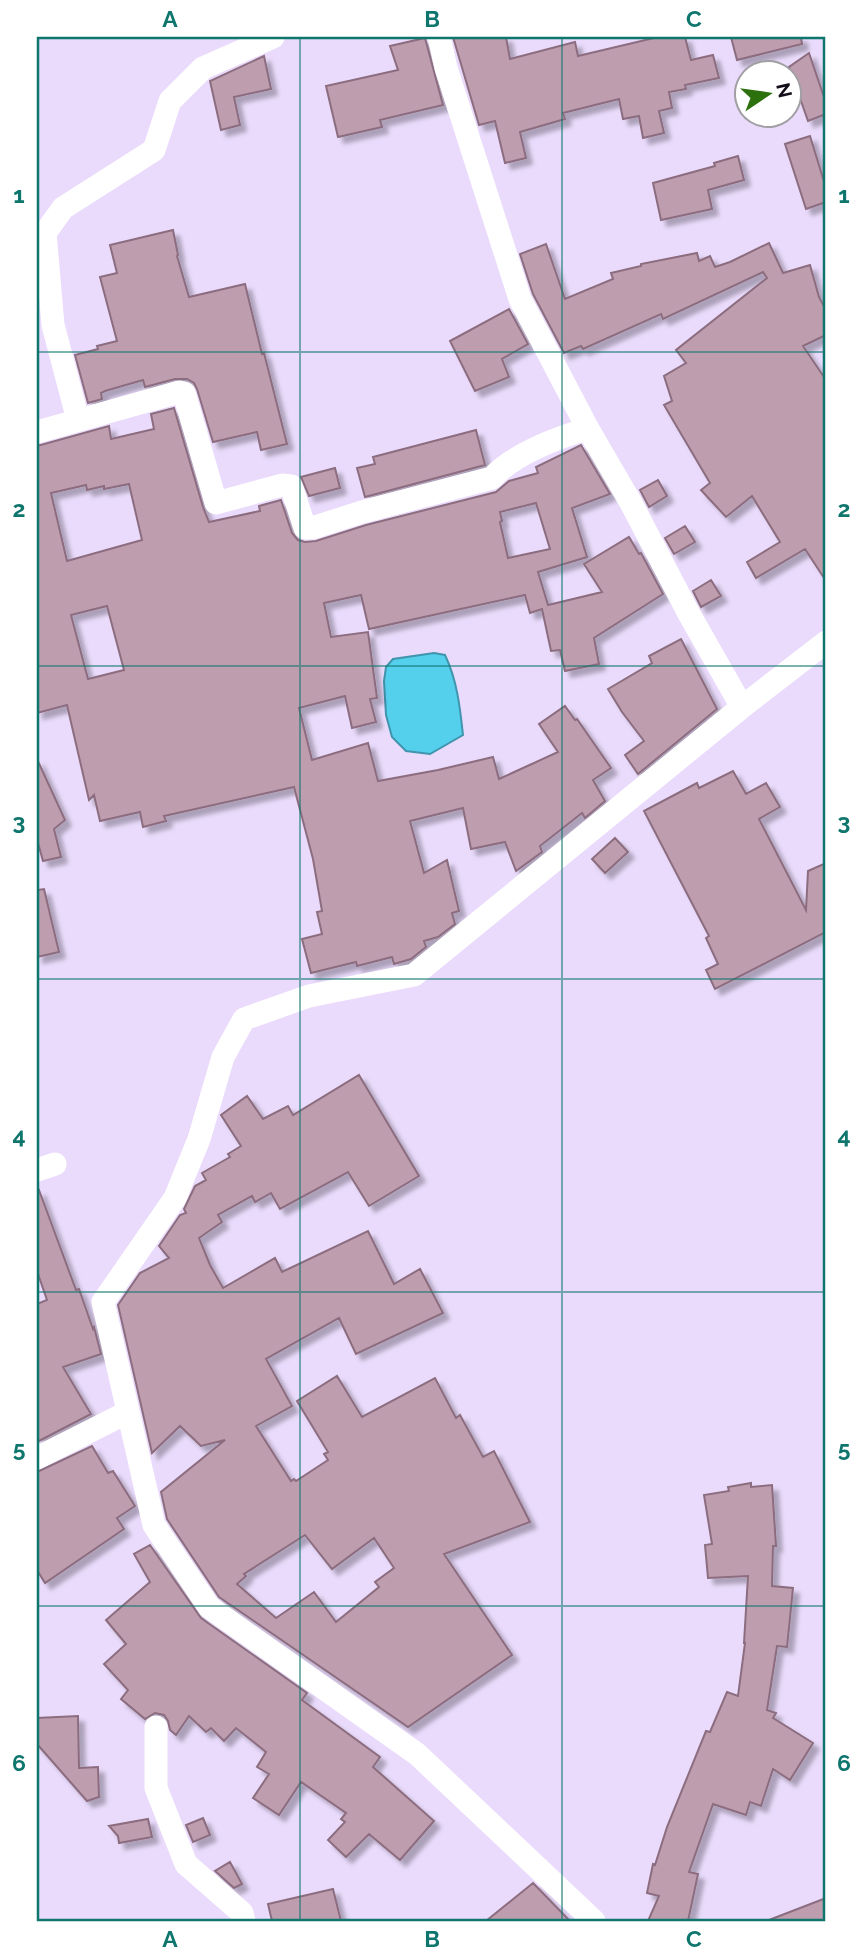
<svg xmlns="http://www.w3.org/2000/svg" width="863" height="1958" font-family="Raleway,sans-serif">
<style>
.water{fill:#54cfec;stroke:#4095ad;stroke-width:2}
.building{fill:#be9daf;stroke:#8c6d7f;stroke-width:2;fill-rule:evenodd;filter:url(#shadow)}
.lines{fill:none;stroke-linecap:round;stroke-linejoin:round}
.street{stroke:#fff;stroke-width:23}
.grid{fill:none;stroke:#0f766e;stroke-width:2;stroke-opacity:0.55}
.neatline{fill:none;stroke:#0f766e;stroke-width:2.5}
.grid-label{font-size:23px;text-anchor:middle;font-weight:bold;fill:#0f766e}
</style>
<defs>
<filter id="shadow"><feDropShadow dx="6" dy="6" stdDeviation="2" flood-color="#0004"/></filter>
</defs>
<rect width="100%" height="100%" fill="#eadbfc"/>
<!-- water -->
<path class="water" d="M434,653L445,655C457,680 460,707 463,735L430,754L406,751L392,737L386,715L384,681L386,667L393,659Z"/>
<!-- building -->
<path class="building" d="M453,37H506L510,59L575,42L578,56L658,37H685L691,60L713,55L719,78L685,85L686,89L669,92L672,108L659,111L664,133L643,138L639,116L623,119L619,99L563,113L565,119L520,132L526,158L505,163L495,121L479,125Z
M731,37H801L802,44L737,60Z
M425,38L443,105L380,120L382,127L338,137L326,86L398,70L390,46Z
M809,53L826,103V114L808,121L789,67Z
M264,56L271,89L234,97L240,125L221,130L210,81Z
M810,136L826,188V202L806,209L785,144Z
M738,156L744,180L708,190L712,209L661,220L653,183L715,166L714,163Z
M173,230L178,255L177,256L189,297L245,284L262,354L264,353L287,444L261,450L257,432L213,442L197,389L194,383L187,379H175L145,387L143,380L105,391L101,393L102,399L88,403L75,355L98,349L97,346L117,341L100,277L117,273L110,245Z
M769,243L783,273L810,265L819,297L826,310V335L803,346L826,380V581L805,549L756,578L747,562L780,542L752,496L726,517L701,490L710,483L664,405L672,401L664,376L686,363L676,350L767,278L763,272L663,319L661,314L583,349L581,346L564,353L533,294L520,254L546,244L565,299L613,279L611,273L641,266V264L697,253L699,261L710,256L715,267L730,262Z
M509,309L528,344L502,359L509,377L475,391L450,341Z
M174,408L203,507L209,522L260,511L259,506L281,500L292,533L298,540L305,542L316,541L366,525L496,492L509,481L538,473L536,467L581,445L610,494L572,508L587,557L538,572L548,605L602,592L584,564L629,537L639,554L641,553L663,594L594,638L599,664L565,671L560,650L551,651L542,609L530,613L525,595L369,629L361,595L324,603L331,637L368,632L377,698L370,699L376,722L352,728L345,696L299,708L312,760L368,743L378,781L438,770L493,757L499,779L558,752L539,724L565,706L575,720L577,719L611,768L593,780L605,801L585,818L582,813L540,846L542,852L516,871L505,842L471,849L463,808L410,821L424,873L447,860L459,911L452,913L455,924L438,937L424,941L426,947L411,959L394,964L392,957L357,966L356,962L311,973L302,939L322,934L317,912L322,911L313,859L294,787L164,816L166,821L143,827L140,812L100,821L94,795L89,800L67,705L37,713V446L109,426L111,439L154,429L151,414ZM129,484L142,540L67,561L51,493L86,485L87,490L104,486V489ZM536,503L550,549L508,558L500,522L502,521L500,512ZM107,606L124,670L88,679L71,615Z
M476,430L485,465L365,497L357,468L375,464L373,457Z
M335,468L340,488L309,496L301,477Z
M658,480L667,496L649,507L640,490Z
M685,526L695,542L674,554L665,538Z
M711,580L721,596L701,607L693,591Z
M681,639L717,709L638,774L625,755L644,741L622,712L608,689L652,663L649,656Z
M37,759L65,820L54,829L61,857L43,861L38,843L37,844Z
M733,771L746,794L766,783L780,807L759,819L806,910L808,871L826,863V932L715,989L706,970L718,964L706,938L709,936L644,811L697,783L699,788Z
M615,838L628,852L605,873L592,859Z
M44,889L59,952L37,957V890Z
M359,1075L419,1176L369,1206L348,1172L280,1209L271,1193L255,1202L252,1196L218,1215L222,1222L199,1238L210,1265L223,1288L275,1258L282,1272L368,1231L394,1284L420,1269L443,1313L356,1354L339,1318L266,1359L292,1406L256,1426L291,1481L294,1479L296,1481L328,1460L324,1454L328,1452L297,1401L337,1376L362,1417L435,1378L456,1418L460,1415L483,1457L494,1451L530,1522L444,1554L512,1655L408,1727L219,1597L167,1519L161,1492L225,1440L201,1446L180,1426L152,1453L118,1305L140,1273L169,1258L159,1246L180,1215L186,1213L184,1209L195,1186L206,1180L202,1173L230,1157L228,1154L241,1146L221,1115L247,1096L263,1119L288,1106L293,1115ZM305,1535L332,1569L374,1538L394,1568L375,1582L379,1587L336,1622L314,1592L276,1618L237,1584L246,1576L244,1574Z
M39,1190L76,1290L79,1289L93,1329L94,1327L101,1354L63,1367L91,1414L37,1442V1304L47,1300L37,1271V1191Z
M92,1446L108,1473L113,1471L135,1506L117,1518L124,1529L45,1583L37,1570V1472Z
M751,1483V1487L772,1485L776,1546H773L772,1586L793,1588L787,1647L777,1646L767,1710L776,1713L773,1718L813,1743L790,1780L773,1769L761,1806L750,1802L746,1815L713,1804L689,1872L698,1874L688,1921H648L659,1896L647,1893L653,1864L655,1865L667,1827L706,1731L710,1732L727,1692L738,1696L745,1643H744L748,1576L708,1578L705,1545L712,1544L704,1495L729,1491L728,1487Z
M150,1545L201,1618L307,1693L302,1700L380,1757L373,1767L434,1821L400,1860L369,1834L346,1857L328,1840L345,1822L341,1819L346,1813L301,1782L279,1815L253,1798L269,1774L257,1767L266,1752L236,1728L224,1741L211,1728L206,1732L189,1716L176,1735L170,1730L168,1721L164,1715L155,1713L145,1719L121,1699L128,1690L104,1664L126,1644L106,1620L150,1582L134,1554Z
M78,1716L79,1768L98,1767L99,1797L87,1801L37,1744V1718Z
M203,1818L210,1835L193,1842L186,1825Z
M148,1819L152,1837L119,1843L118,1836L109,1826Z
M230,1862L242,1884L234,1888L215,1871Z
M533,1883L570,1921H486Z
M333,1889L341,1921H272L268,1904Z
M826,1898V1921H769V1920Z"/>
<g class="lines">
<!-- street -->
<path class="street" d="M439,37L446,68L520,299L588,429L631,503L688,612L742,707
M78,420L53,325L45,233L63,208L154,150L170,101L203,68L273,37
M37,432L179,392L184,393L216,503L282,485L291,486L305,528H312L362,512L492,478C512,455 558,437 588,429
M37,1170L55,1164
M37,1458L128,1412
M156,1727V1788L186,1864L242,1913L244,1921
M594,1921L417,1754L209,1607L154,1525L103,1302L175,1198L199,1139L223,1057L244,1019L309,996L414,975L742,707L826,642"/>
</g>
<!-- grid -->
<path class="grid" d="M300,37V1921M562,37V1921M37,352H826M37,666H826M37,979H826M37,1292H826M37,1606H826"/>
<!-- border -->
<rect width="863" height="1958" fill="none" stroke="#ffffff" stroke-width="77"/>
<!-- north arrow -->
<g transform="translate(768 94) rotate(77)"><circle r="33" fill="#ffffff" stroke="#a19fa3" stroke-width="2"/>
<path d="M0-5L12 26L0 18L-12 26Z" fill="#2d710e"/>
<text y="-10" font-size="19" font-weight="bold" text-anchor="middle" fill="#130e19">N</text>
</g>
<rect x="38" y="38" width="786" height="1882" class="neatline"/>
<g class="grid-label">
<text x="170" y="27">A</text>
<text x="432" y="27">B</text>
<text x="694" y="27">C</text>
<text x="19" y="203">1</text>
<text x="844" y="203">1</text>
<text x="19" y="517">2</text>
<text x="844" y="517">2</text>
<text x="19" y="830">3</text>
<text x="844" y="830">3</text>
<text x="19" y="1144">4</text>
<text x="844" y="1144">4</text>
<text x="19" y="1457">5</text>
<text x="844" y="1457">5</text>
<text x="19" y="1771">6</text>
<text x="844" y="1771">6</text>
<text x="170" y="1947">A</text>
<text x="432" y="1947">B</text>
<text x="694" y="1947">C</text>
</g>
</svg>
